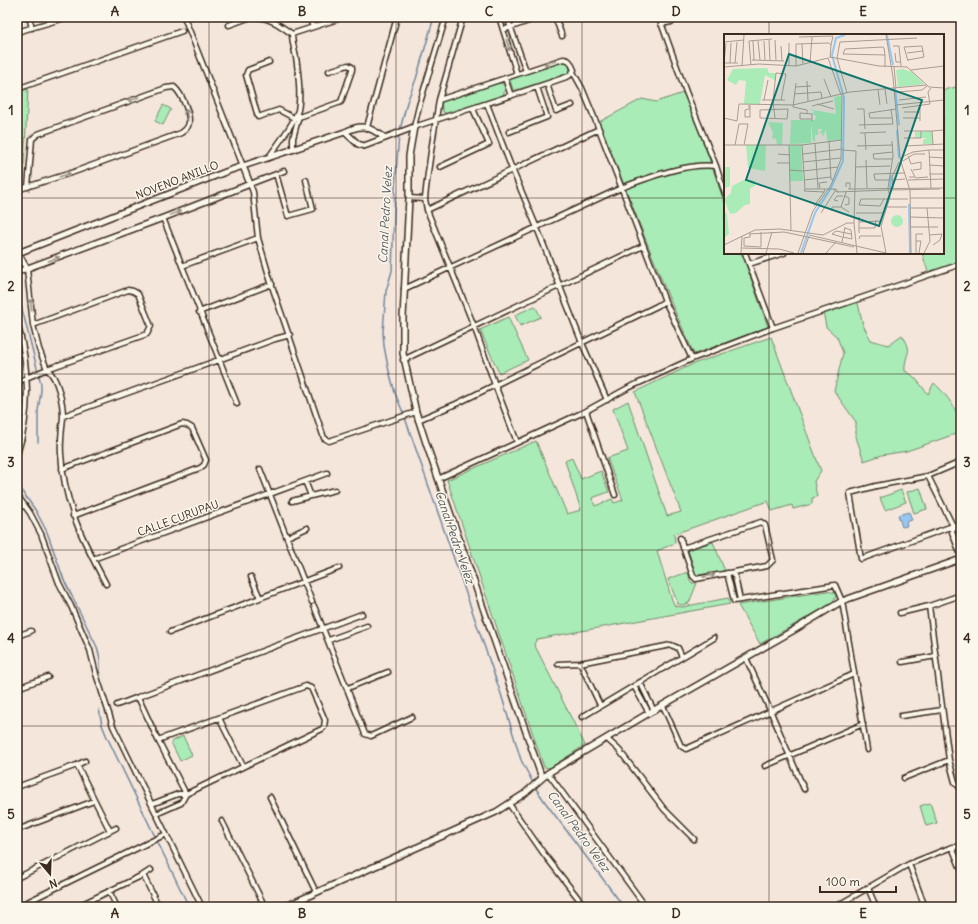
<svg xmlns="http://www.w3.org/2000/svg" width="978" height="924" font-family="Delius,sans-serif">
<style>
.green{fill:#a9ecb7;stroke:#728b6a}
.water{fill:#95c7f2;stroke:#71889d}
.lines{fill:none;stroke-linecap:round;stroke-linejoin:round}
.stream{stroke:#71889d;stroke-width:1.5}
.minor-casing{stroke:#3b2a1e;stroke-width:7}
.tertiary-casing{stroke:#3b2a1e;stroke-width:8}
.minor{stroke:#fbf7ec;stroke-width:4}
.tertiary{stroke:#fbf7ec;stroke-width:5}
.oneway{stroke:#9b9085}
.grid{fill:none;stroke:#3b2a1e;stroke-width:1;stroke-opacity:0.55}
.labels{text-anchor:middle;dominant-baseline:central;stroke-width:3;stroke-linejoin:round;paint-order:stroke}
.street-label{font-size:11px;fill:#3b2a1e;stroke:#fbf7ec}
.water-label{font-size:12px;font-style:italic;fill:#56595e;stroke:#fbf7ec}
.inset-river{fill:none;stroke:#95c7f2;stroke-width:2}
.inset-road{fill:none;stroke:#ab9b90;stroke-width:1}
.view{fill:#0f766e;fill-opacity:0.15;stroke:#0f766e;stroke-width:2}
.inset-edge{fill:none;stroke:#3b2a1e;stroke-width:2}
.neatline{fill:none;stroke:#3b2a1e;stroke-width:1.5}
.grid-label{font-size:13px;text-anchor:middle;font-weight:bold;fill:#3b2a1e}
</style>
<rect width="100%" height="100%" fill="#f5e6dc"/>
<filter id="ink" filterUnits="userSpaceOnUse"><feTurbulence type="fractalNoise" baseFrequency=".025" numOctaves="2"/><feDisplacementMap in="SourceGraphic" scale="8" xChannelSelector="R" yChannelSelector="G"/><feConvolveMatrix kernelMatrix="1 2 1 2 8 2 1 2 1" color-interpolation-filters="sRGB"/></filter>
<g filter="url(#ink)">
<!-- green -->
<path class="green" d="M564,62L567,63L570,69L568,74L516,90H513L510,80L512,78Z
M497,83C506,82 507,91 502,96L448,114L443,112L441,104L444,101Z
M961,86V264L929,275L922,253H943V90Z
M28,89L23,186L17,187V92Z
M686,92L725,204V253H742L768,327L694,354L669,298L599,122L642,99L656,102Z
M163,105L171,109L163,125L155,121Z
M857,299L863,325L871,340L888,345L902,335C915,354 904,352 905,371C915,375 921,386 928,394L934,383C947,395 961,413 961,432L907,451L882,455L864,461L856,437V422L834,391L843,353L837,337L826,327L823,311Z
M535,306L541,317L520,326L515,315Z
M508,317L528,360L499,373L480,330Z
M771,337L821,471L814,481L817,497L812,498V504L793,509L792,505L772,511L768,501L674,534L675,543L657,551L672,600L675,606L682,607L728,598L730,604L537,639L534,644L585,745L550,768L544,767L447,480L536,441L567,514L581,510L565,461L572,458L581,479L601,471L609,492L592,498L595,506L612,499L614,503L623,500L607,458L628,451L613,409L628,401L667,516L681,512L635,392L693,364Z
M920,488L927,509L914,513L907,492Z
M901,490L906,502L885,510L880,498Z
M713,542L725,571L698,575L696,574L688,550Z
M688,572L690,580L692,583H697L689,603L682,605L678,604L668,579Z
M827,591L835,593L836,597L831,604L760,644L738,605Z
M183,736L192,755L180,761L171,742Z
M930,803L937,823L926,826L920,806Z"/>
<!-- water -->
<path class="water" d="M909,512L912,520L906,522L907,526L902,527L898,515Z"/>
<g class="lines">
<!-- stream -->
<path class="stream" d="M400,130L407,102L416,79L434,17
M399,134L395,188L392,271L386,291L383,332L384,346L388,367L395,393L404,415L501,694L521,760L533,783
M17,289L41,384V391L38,411V442
M17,484L36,511L47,532L64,580L97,647C101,658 101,667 99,678
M99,709L102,725L107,737L189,907
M535,787L545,802L624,907"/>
<!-- minor casing -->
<g class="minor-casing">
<path id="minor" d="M29,17L32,28
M184,17L243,166
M259,17C272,19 281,26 292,34
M309,17L313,27
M499,17L517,74
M507,17L526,71
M555,17L562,36
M659,17L686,92L716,166L725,194
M661,24L671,22L682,17
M229,25L251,17
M503,30L540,17
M17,32L68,17
M292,34L344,17
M269,62L248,70L246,75L258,117L279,110L294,118
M505,78L511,96
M547,84L556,111L572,105
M17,89L182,31
M439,100L463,17
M487,104L512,169L537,228L582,343L607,400
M299,117L341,102L352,70V67L348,65L329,71
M367,127L397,17
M414,127C465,110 518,94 569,76L574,70C571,64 571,59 563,59L439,100C434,133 428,166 425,199
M414,127L419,106L446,17
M509,132L547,117L537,87
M293,150V138L299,116
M268,158C276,147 295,122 298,110C301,96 299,79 297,64C296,54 292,44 292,34
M440,167L489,144L473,109
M284,171L250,184L253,192L258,238L272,286L324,438L329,441L416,412
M276,174L288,216L313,209L306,180
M17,190L74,172L181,133C184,131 186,130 188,126C192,116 182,94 174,87L166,88L38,134L32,139L28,187
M409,198L425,199L427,210L474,326L495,385L517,442
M427,210L599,129
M163,218L237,404
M745,253L773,328
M749,264L784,253
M182,266L258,238
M27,269L33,325L39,349L47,369C58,378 63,403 63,417C62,429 60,441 61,454C64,504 83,541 106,584
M404,289L621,188C650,177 685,163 716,166
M199,312L272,284
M17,321C29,365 31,412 17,455
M692,359L773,328L961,264
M403,360L643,246
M17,382L47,369L147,334L151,326L138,294L133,291L128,290L33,325
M586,411L615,495
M63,416L194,369L275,339L290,335
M418,420L456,404L657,306L665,301
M961,462L928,476L876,486L850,493L861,559L961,523
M62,469L182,424L187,425L192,428L206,460L204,465L200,468L73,516
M260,469L312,602
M928,476L953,526L959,530L961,534
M438,479L586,411L628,388L692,359L665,301L599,129L582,88L573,72
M17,495L30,513L41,534L59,583L71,606L90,650L96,674L113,726L202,907
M311,496L335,490
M292,501L311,496L305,481
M17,507L25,506
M953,526L952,532L961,556
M287,537L307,528
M680,538L693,576L696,579L767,566L773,560L765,525L761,522L683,548
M93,559L327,473
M734,572L740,600
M727,573L734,601L835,585L842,601L867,750
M251,577L260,598
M314,606L365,734L371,736L412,717
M929,606L961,595
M900,613L929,606L949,760L955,782L961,789
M170,632L339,568
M17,636L31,631
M329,640L367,626
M746,658L770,710L804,789
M902,662L936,656
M580,663L600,705
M558,664L580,663L671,645L678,648L682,657
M640,682L654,711
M634,686L649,713
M17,688L48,677
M348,688L388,672
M117,705L138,697
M663,706L681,746L686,749L854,674
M901,716L942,710
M582,717L714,638
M219,718L243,766
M607,739L619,750L664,809L694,839
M77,765L110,831
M765,766L863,724
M548,773L646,907
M904,778L949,760
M17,787L77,765L85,761
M186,794L158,740L138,697L362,614
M270,797L316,892
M152,804L178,794H186L322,729L324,727L325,720L312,690L311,688L306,686L158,740
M509,804L544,854L585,907
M156,814L181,803L186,794
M222,821L265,907
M17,830L94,801
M952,847L961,869
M909,864L925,907
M143,875L159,907
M17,878L116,828
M868,888L876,907
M109,891L117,907
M17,907L166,834
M76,907L143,875L151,870
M835,907L909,864L952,847H961"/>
</g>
<!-- tertiary casing -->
<g class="tertiary-casing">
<path id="tertiary" d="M414,127L409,156V198L403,318V353L416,412L427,446L542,778
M345,132L358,144L364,146L414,127
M18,253L228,171L345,132C363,123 369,127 384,137
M17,254L18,253L27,269
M17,272L163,218L250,184L243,166
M284,907L496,812L524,794L548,773L649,713L794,630L842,601L961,559"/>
</g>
<!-- minor -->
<use href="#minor" class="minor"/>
<!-- tertiary -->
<use href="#tertiary" class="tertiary"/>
</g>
<!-- one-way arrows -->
<defs><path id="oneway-shaft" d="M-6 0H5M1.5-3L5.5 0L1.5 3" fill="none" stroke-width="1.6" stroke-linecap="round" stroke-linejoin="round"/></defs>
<g class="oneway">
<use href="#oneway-shaft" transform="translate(508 45) rotate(73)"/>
<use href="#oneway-shaft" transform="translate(550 63) rotate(162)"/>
<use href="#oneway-shaft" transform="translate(134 99) rotate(160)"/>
<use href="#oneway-shaft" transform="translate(187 115) rotate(-99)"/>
<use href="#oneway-shaft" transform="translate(65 175) rotate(-17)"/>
<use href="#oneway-shaft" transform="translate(175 213) rotate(-21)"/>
<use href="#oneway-shaft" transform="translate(54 259) rotate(-20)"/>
<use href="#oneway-shaft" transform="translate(31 305) rotate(-96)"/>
<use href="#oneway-shaft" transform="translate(770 549) rotate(-101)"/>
<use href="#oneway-shaft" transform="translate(709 576) rotate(-11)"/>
</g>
</g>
<!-- grid -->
<path class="grid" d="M209,17V907M396,17V907M582,17V907M769,17V35M17,198H725M943,198H961M769,253V907M17,374H961M17,550H961M17,726H961"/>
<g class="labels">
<!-- street labels -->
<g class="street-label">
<text transform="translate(177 180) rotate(-21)">NOVENO ANILLO</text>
<text transform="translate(178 518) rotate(-20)">CALLE CURUPAU</text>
</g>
<!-- water labels -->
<g class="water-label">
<text transform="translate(385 215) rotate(-87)">Canal Pedro Velez</text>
<text transform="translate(455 537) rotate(71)">Canal Pedro Velez</text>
<text transform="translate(579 831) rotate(54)">Canal Pedro Velez</text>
</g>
</g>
<!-- overview -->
<g transform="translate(724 34)">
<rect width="220" height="220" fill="#f5e6dc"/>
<path d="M43,34L45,39H52V47L41,41L36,70H20L22,47L15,46L12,51L3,46L9,35ZM179,35L188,38L200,50L174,53L172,36ZM117,62V106L103,107L102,95L99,103L98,99L95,100L98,95H94V101H91V107L89,108L87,90V109L66,110L67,86H91L92,82L88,80L90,77L84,75L112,80L110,63ZM44,88L59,89L58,111H53L52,105L48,104L49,99ZM208,97L209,110H199V106L203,104H191V98ZM22,111H42L41,137L24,134ZM66,111H77L79,147H66ZM0,133H6V152L0,155ZM22,145L31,147V152L26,154V170L21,171L12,179L6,180L0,165L7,159L8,152ZM0,177L3,180L5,200L0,204ZM167 187a6 6 0 1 1 12 0a6 6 0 1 1-12 0Z" fill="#a9ecb7"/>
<path class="inset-river" d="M163,1L169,31M171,54L175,91M173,96L175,124M166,156L167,141M185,170L186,219M77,219L91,179L107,154L119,127L120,64L108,21L112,4L121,1"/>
<path class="inset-road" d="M162,1L169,43L176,124M75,3L109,2L107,11M45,6L46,26M51,6L52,26M29,7L30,26M34,7L36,26M40,7L41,26M0,8L20,6M65,9V32M78,10L79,30M57,12L58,27M169,12H175L177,32M171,19L172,28H176M183,19L199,17M161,21L119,20L121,15L159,13L160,14L161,21V33M106,23L155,32L183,33L205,53L220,54M28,26L60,27M184,27L180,13L198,12L200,23L184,26M0,29L2,9M0,29H14M6,29L7,9M11,29L13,8M86,29L88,3M27,31L25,7L48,5M18,32L20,1M72,32V10L105,9L107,11L106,24M0,33L35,30L72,32L104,24L117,61M170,33L172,54M187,36L220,32M100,45L107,63M83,47L84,67M72,49L69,73L83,76V80M72,53L87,52M161,55L163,70M154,56L156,71M174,58L198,56L203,52M123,59L113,24L116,8L193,4M70,60L97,58L98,65M38,66H40L44,46M40,66H57M175,66L202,63M93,70L110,75M25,71V75L21,76V83H26V71M172,71L220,66M88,72L109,67M196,72V87M178,74L206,70L204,58L207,54M64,75L63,85L36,84V76ZM133,75H140L141,95M180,78H196M0,84L13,87L15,70L69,71L126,58L202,51M51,84L49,67L52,39L62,40L57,66H61M168,84H146L145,79L172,75M179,84H196M88,87V80L76,79V85H88M15,90H24L20,111M135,91L169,90L167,75M180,97H208M136,99L162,98M141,99L142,116M180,104H197V97M105,107L107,145L109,146M91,109L94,155M209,110L208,97L220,96M0,111H78M11,111L15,90M65,111L67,197M133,112L169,111M181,112L220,110M118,116L132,117L130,189L133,219M205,116H220M54,120L66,121M79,120L118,115M184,122L187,130L197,128V135L189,136M205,123L220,124M169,125H150L149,120L169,118M142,126L143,154M179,127L190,120H201M79,128L117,124M53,129H66M205,131L220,132M131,133L166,132M65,136L79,137L114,133M205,140H220M185,143H191L187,135M191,144L204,143M80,146L107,143M166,146H151L150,140L181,139M168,146L181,145M184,146L220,145M122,153V149H126V155M96,154L95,149L103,148M81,155L78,111L118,106M101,155L100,158L80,157L81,155H112L114,158M109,155L113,158L164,156M124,155L220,154M169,155L168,143L175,128M168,156L216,155M122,158L117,173L125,178M121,162L125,164V170L121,171M186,164H220M160,165L156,172L135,171L137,165H184M114,167L110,166L113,162H119M90,172L100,158M163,173H183M186,174H220M108,177V173H117M97,179L111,157M132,179H160M135,183V199M186,183L220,184M135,188L158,187M186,193H214M135,194H151L152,186M25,200L60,198L130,213M26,200V203L20,204V212L37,213V198M85,201L162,219M205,201L218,200L216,206L209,211M118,203L108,200L112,197L127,200M119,203L128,205L127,196L121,194M135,205L136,202H157M192,207V200H199M118,208L121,193M0,211L31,196L56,195L99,201L123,189H130M18,214L55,215L70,219M17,219L18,202M42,219L48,198M74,219L89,177L107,151L117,125L118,61M79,219L85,202M102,219L112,208M162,219L157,192L166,163L164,154L169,122L168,107M187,219L186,156L176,125L178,123L189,118L205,116L207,154M192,219V207H197L195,219M200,219L206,207L203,174"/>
<path class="view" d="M65,20L198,66L155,192L22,146Z"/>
<rect width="220" height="220" class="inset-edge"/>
</g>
<!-- margin -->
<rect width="978" height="924" fill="none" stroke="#fbf7ec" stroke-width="44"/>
<!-- north arrow -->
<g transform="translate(50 874) rotate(161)" stroke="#fbf7ec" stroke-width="3" paint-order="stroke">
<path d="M0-3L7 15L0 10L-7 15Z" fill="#3b2a1e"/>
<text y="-6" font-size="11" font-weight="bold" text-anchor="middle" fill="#3b2a1e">N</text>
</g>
<!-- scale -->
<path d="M820 886v6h76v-6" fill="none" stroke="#3b2a1e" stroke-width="2"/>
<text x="826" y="886" font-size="12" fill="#3b2a1e" stroke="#fbf7ec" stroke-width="3" paint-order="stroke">100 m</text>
<rect x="22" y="22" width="934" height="880" class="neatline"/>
<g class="grid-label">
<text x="115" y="16">A</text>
<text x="302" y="16">B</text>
<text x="489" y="16">C</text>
<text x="676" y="16">D</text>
<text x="863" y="16">E</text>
<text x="11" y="115">1</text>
<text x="967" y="115">1</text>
<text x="11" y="291">2</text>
<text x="967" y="291">2</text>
<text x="11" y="467">3</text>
<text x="967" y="467">3</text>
<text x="11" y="643">4</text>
<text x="967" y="643">4</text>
<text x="11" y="819">5</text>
<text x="967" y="819">5</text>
<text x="115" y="918">A</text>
<text x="302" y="918">B</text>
<text x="489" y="918">C</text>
<text x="676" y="918">D</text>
<text x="863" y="918">E</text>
</g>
</svg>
